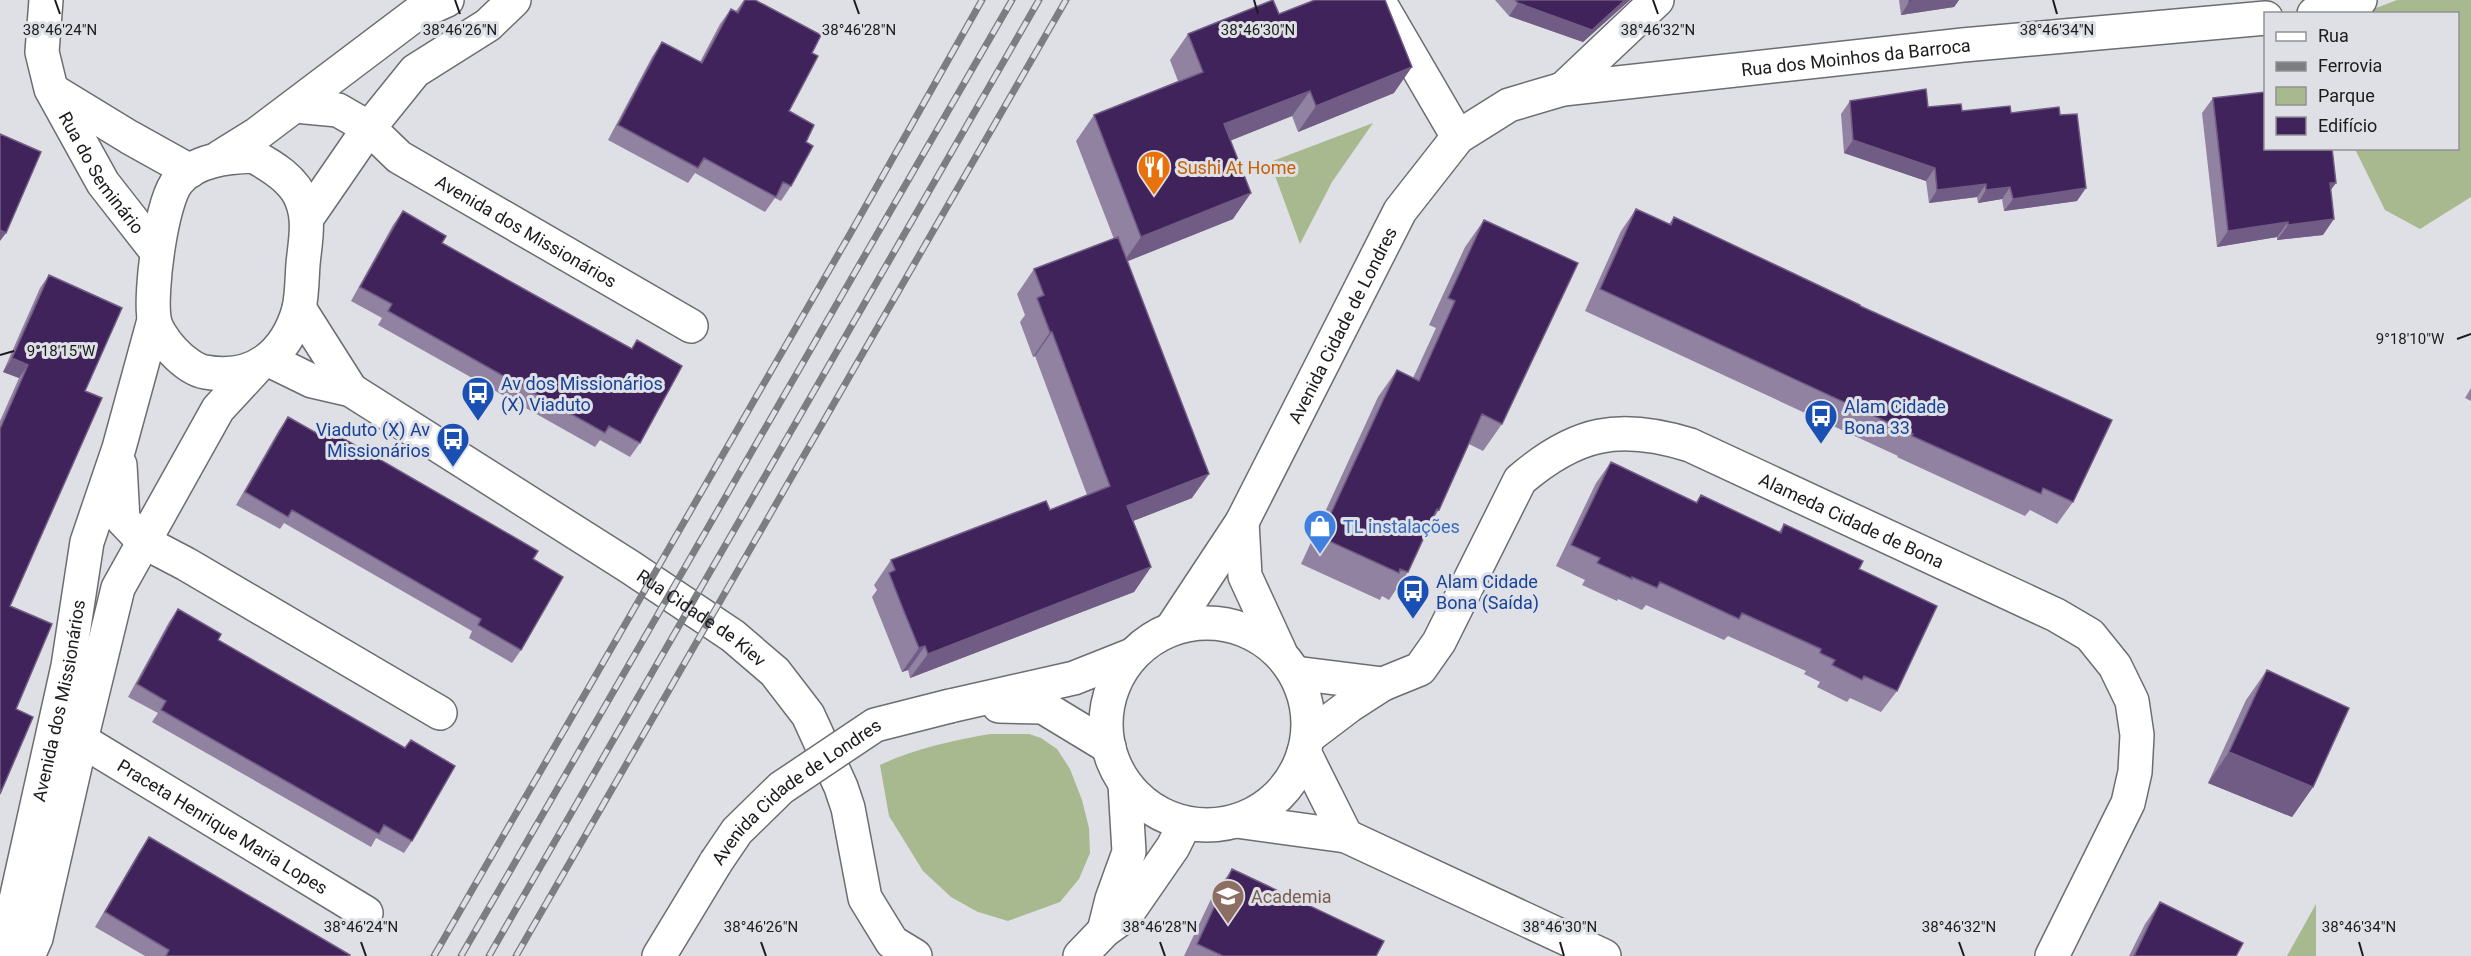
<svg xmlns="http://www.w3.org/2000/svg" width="2471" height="956" font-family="Roboto,sans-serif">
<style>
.green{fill:#a8b88f}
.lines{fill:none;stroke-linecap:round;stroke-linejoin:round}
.street-casing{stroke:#6c6d71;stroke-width:36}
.street{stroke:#fff;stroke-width:33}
.rail-casing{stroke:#7c7d80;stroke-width:7}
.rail{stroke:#dfe0e5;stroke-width:4.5;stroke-dasharray:14;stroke-linecap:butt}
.street-bridge-casing{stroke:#6c6d71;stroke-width:36;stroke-linecap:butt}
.street-bridge{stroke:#fff;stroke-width:33}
.wall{fill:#9082a0}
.shaded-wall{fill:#705c84}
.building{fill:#40235a;stroke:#705c84;stroke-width:1.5}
.ticks{fill:none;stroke:#1a1b1c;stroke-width:2}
.labels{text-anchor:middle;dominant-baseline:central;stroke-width:6;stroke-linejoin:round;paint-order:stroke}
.street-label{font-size:18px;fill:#1a1b1c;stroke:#dfe0e5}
.food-label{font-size:18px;fill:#c56008;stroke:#dfe0e5;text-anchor:start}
.transit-label{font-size:18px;fill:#164399;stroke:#dfe0e5;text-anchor:start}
.shop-label{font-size:18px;fill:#366cbe;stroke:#dfe0e5;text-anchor:start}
.education-label{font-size:18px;fill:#785e54;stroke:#dfe0e5;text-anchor:start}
.ticks-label{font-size:15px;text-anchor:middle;fill:#1a1b1c;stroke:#dfe0e5;stroke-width:6;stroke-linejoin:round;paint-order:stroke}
</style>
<rect width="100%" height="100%" fill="#dfe0e5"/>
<!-- green -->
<path class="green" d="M2397,0H2471V197L2420,229L2385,210L2355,149L2458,148V14L2363,13Z
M1373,123L1332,182L1300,244L1270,162Z
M990,734H1029L1041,738L1057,749L1070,769L1082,800L1089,828L1090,853L1079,879L1060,902L1008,921L978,912L951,897L923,871L889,816L880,765C916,748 951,741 990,734Z
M2316,904V956H2287Z"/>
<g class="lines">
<!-- street casing -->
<g class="street-casing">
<g id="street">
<path id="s1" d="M46,0L42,52L51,89L103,183L157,252"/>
<path d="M1378,0L1458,137"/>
<path d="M2314,14L2360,0"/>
<path d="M1563,89L1657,0"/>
<path d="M52,90L129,137L190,171"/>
<path id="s2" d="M295,106L338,110L369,128L399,157L691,326"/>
<path d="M253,156C272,166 295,180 302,201C310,221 305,243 303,264C302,278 302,295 299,309C286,355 253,381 205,372C186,369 156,337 154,318C150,292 161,201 178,181C195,160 228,157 253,156Z"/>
<path d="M220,157L257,134L416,14L447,0"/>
<path d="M307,218L369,128L415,71L488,25L514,0"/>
<path d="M299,308L351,390"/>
<path id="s3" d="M269,360L312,381L351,390L630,567L733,636L775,672L808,715L841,787L848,808L865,898L892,942L915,956"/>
<path d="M120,465L123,520L144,542L186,564L440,713"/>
<path d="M1242,522L1245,576L1280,652"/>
<circle cx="1207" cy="724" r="101"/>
<path id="s4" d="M1172,628L1242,522L1400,211L1458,137L1509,105L1563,89L1963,45L2266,18"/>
<path d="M1295,673L1383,684"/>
<path d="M950,706L1074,678L1132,655"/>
<path d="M999,706L1043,707L1109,747"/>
<path id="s5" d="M1308,737L1349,706L1383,684L1420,669L1439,642L1520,480C1576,432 1619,423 1690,445L2056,615L2090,635L2115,666L2132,701L2137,735L2135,772L2128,803L2052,956"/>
<path id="s6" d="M81,740L366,913"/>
<path d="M1304,752L1346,836"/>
<path d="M1236,821L1346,836L1604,956"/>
<path d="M1104,931L1112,899L1129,852L1125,784"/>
<path id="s7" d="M12,956L9,931L68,666L87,542L119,448L154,320"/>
<path d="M28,956L36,938L81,740L118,588L218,409L255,369"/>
<path d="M659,956L716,862"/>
<path d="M1080,956L1104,931L1126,915L1173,847L1185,823"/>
</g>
</g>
<!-- street -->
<use href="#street" class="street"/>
<!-- rail casing -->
<g class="rail-casing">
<path id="rail" d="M434,956L850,234L982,0
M461,956L1012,0
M489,956L1039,0
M516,956L1066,0"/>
</g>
<!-- rail -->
<use href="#rail" class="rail"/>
<!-- street-bridge casing -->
<g class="street-bridge-casing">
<g id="street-bridge">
<path id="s8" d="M716,862L737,831L781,788L875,725L950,706"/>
</g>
</g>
<!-- street-bridge -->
<use href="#street-bridge" class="street-bridge"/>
</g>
<!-- wall -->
<path class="wall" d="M744,0H755L812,53L789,111L806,142L791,186L781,201L775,198L765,212L695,173L688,183L608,140L652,57L662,42L700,62L720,24L731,9L736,11Z
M1495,0H1630L1583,42L1509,16Z
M1899,0H1959L1954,7L1901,15Z
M1279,14L1394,93L1298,132L1292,116L1230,141L1233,219L1128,261L1192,498L1133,521L1151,567L1134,592L910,678L908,670L902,672L872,597L877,590L874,585L891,560L1050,510L1087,495L1035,356L1033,357L1020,322L1025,315L1017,294L1034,269L1114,239L1076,141L1094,115L1178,81L1170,60L1188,34Z
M2213,98L2331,189L2323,235L2277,240V237L2217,247L2202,113Z
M1850,101L1928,107L1962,111L2011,113L2077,201L2004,211L2002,199L1978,203L1977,197L1929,203L1926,181L1844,153L1841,114Z
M1636,209L1669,224L1674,217L1860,306L2073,502L2057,524L2030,510L2025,516L1897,457L1898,456L1585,311L1621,231Z
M403,211L442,243L631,349L637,340L640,443L630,457L600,440L595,447L378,325L382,318L351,301L393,225Z
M1484,220L1502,424L1483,451L1469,444L1439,510L1431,522L1408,572L1389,600L1382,596L1380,600L1301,564L1378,397L1397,370L1413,378L1436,328L1429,325L1465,247Z
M49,275L85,391L10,606L16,709L0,794V421L19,378L3,372L40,288Z
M2471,388V401L2465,398Z
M288,417L316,433L322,426L533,559L521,650L512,663L469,638L472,631L284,523L280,529L236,505L279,430Z
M1611,462L1696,502L1701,495L1779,532L1784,524L1859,569L1897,691L1881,712L1850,698L1847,702L1817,687L1820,682L1804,674L1806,671L1728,636L1724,640L1646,605L1642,610L1618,599L1617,601L1582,585L1585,580L1556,566L1596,483Z
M178,609L218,640L405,748L411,740L412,841L404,853L376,838L371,847L152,722L158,713L128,697L169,622Z
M2267,670L2313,787L2292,817L2208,783L2246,700Z
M149,837L349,956H145L95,927L139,852Z
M1232,869L1376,956H1184L1211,899Z
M2160,902L2236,956H2129L2145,924Z"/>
<!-- shaded-wall -->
<path class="shaded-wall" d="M1630,0L1583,42L1509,16L1518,3Z
M1924,0H1959L1954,7L1901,15L1909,2Z
M1412,67L1394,93L1298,132L1316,106Z
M1310,91L1292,116L1206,150L1224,124Z
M1853,140L1935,168L1926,181L1844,153Z
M2330,183H2336L2325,198Z
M1986,184L1977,197L1929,203L1937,190Z
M2010,187L2002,199L1978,203L1986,190Z
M2086,188L2077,201L2004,211L2013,199Z
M1251,193L1233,219L1123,263L1141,237Z
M2334,219L2323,235L2277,240L2288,225Z
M2288,222L2277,237L2217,247L2228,231Z
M0,230L6,233L0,241Z
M1050,332H1052L1035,356L1033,357Z
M12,358L28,365L19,378L3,372Z
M1209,474L1192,498L1110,530L1127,506Z
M1151,567L1134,592L910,678L928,654Z
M925,646L908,670L902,672L919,648Z
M2229,752L2313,787L2292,817L2208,783Z"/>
<!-- building -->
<path class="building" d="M745,0H755L821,35L812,53L818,56L789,111L814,125L806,142L813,146L791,186L783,182L776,197L704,158L698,168L618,125L662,42L702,63L731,9L738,13Z
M1273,0L1279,14L1315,0H1385L1412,67L1316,106L1310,91L1224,124L1251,193L1141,237L1094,115L1203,72L1188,34Z
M1515,0H1625L1592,30L1518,3Z
M1909,0H1924L1909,2Z
M1926,89L1928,107L1961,104L1962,111L2010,106L2011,113L2059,107L2060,115L2077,114L2086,188L2013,199L2010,187L1986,190V184L1937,190L1935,168L1853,140L1850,101Z
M2265,92V148H2332L2336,183H2330L2334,219L2288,225V222L2228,231L2213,98Z
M0,134L41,152L6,233L0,230Z
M1636,209L1671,225L1674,217L1860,305V306L2112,420L2073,502L2043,488L2041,494L1912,436L1913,434L1600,289Z
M403,211L446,236L442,243L538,297L632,349L637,340L682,366L640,443L609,426L605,433L388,311L392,304L360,287Z
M1484,220L1578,263L1502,424L1482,414L1439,510L1437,509L1408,572L1400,569L1399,573L1320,537L1397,370L1419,381L1455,301L1448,298Z
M1118,237L1209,474L1127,506L1151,567L928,654L925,646L919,648L903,609L889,573L895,570L891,560L1046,501L1050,510L1110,486L1052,332H1050L1037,298L1044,295L1034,269Z
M49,275L122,308L85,391L102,398L10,606L52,624L16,709L33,717L0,794V429L28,365L12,358Z
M288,417L318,434L322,426L538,551L533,559L563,577L521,650L478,625L481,619L292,510L288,517L245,492Z
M1611,462L1697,503L1701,495L1781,533L1784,524L1863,561L1859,569L1937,606L1897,691L1864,676L1862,680L1832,665L1835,660L1820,653L1821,649L1742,613L1739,619L1660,582L1657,588L1632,577V579L1597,563L1600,558L1571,545Z
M178,609L221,634L218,640L405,748L411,740L455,766L412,841L384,825L379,834L161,710L166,701L137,684Z
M2267,670L2349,708L2313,787L2229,752Z
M149,837L350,955L349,956H166L169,950L105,912Z
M1232,869L1384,941L1376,956H1223L1197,944Z
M2160,902L2243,943L2236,956H2134Z"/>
<!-- ticks -->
<path class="ticks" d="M55,0L60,14M455,0L460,14M854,0L859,14M1254,0L1258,14M1653,0L1658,14M2053,0L2057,14M2457,339L2471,334M0,355L14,351M361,942L366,956M761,942L766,956M1160,942L1165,956M1560,942L1564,956M1959,942L1964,956M2359,942L2363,956"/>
<!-- icons -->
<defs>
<g id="restaurant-pin" transform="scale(1.725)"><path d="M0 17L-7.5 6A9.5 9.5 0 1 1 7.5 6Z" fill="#e8710a" stroke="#dfe0e5"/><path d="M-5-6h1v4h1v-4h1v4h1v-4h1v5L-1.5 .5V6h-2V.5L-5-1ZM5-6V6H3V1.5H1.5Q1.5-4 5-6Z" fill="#fff"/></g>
<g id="bus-pin" transform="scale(1.725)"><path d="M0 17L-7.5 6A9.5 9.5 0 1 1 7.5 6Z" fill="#1a4fb4" stroke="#dfe0e5"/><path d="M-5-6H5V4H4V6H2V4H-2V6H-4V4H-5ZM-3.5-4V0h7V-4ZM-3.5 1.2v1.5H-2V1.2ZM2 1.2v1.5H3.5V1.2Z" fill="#fff"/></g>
<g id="shop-pin" transform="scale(1.725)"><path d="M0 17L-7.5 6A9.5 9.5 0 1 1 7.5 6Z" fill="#3f7fe0" stroke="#dfe0e5"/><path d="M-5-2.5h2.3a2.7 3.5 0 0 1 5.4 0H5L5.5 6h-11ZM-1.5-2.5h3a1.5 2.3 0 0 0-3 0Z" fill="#fff"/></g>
<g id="school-pin" transform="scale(1.725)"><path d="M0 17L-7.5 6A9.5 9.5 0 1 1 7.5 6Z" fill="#8d6e63" stroke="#dfe0e5"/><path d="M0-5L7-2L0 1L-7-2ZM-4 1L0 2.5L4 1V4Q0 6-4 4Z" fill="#fff"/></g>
</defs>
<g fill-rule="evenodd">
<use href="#restaurant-pin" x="1154" y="167"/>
<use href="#bus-pin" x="478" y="393"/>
<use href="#bus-pin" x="1821" y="416"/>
<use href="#bus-pin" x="453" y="439"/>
<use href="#shop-pin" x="1320" y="526"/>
<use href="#bus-pin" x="1413" y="591"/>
<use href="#school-pin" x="1228" y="896"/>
</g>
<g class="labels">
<!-- street labels -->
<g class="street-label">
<text stroke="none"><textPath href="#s4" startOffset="981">Rua dos Moinhos da Barroca</textPath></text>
<text stroke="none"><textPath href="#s1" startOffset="188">Rua do Seminário</textPath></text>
<text stroke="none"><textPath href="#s2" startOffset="268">Avenida dos Missionários</textPath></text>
<text stroke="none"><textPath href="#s4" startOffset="348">Avenida Cidade de Londres</textPath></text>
<text stroke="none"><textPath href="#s5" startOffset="708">Alameda Cidade de Bona</textPath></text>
<text stroke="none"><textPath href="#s3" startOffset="506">Rua Cidade de Kiev</textPath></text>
<text stroke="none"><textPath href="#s7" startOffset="261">Avenida dos Missionários</textPath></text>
<text stroke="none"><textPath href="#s8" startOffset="108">Avenida Cidade de Londres</textPath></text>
<text stroke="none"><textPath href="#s6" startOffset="166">Praceta Henrique Maria Lopes</textPath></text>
</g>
<!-- food labels -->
<g class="food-label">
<text x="1177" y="167">Sushi At Home</text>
</g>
<!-- transit labels -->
<g class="transit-label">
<text x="501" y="383">Av dos Missionários<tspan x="501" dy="21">(X) Viaduto</tspan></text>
<text x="1844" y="406">Alam Cidade<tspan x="1844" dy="21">Bona 33</tspan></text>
<text x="430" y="429" text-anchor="end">Viaduto (X) Av<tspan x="430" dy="21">Missionários</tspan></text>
<text x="1436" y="581">Alam Cidade<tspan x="1436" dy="21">Bona (Saída)</tspan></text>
</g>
<!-- shop labels -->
<g class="shop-label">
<text x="1343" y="526">TL instalações</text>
</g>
<!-- education labels -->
<g class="education-label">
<text x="1251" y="896">Academia</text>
</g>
</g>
<g class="ticks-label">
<text x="60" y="35">38°46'24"N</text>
<text x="460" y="35">38°46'26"N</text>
<text x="859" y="35">38°46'28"N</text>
<text x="1258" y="35">38°46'30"N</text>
<text x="1658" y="35">38°46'32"N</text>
<text x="2057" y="35">38°46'34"N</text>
<text x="2410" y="344">9°18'10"W</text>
<text x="61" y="356">9°18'15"W</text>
<text x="361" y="932">38°46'24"N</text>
<text x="1160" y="932">38°46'28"N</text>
<text x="1560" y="932">38°46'30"N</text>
<text x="2359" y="932">38°46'34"N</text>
<text x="761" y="932">38°46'26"N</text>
<text x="1959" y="932">38°46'32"N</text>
</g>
<!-- legend -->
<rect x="2264" y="12" width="195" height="138" fill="#dfe0e5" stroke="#909195" stroke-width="1.5"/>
<rect x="2276" y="32" width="30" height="9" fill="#ffffff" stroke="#909195" stroke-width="1.5"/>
<text x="2318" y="42" font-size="18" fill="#1a1b1c">Rua</text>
<rect x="2276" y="62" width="30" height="9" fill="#7c7d80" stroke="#909195" stroke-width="1.5"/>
<text x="2318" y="72" font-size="18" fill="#1a1b1c">Ferrovia</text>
<rect x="2276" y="87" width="30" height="18" fill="#a8b88f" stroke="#909195" stroke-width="1.5"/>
<text x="2318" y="102" font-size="18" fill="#1a1b1c">Parque</text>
<rect x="2276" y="117" width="30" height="18" fill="#40235a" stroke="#909195" stroke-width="1.5"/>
<text x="2318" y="132" font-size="18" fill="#1a1b1c">Edifício</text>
</svg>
